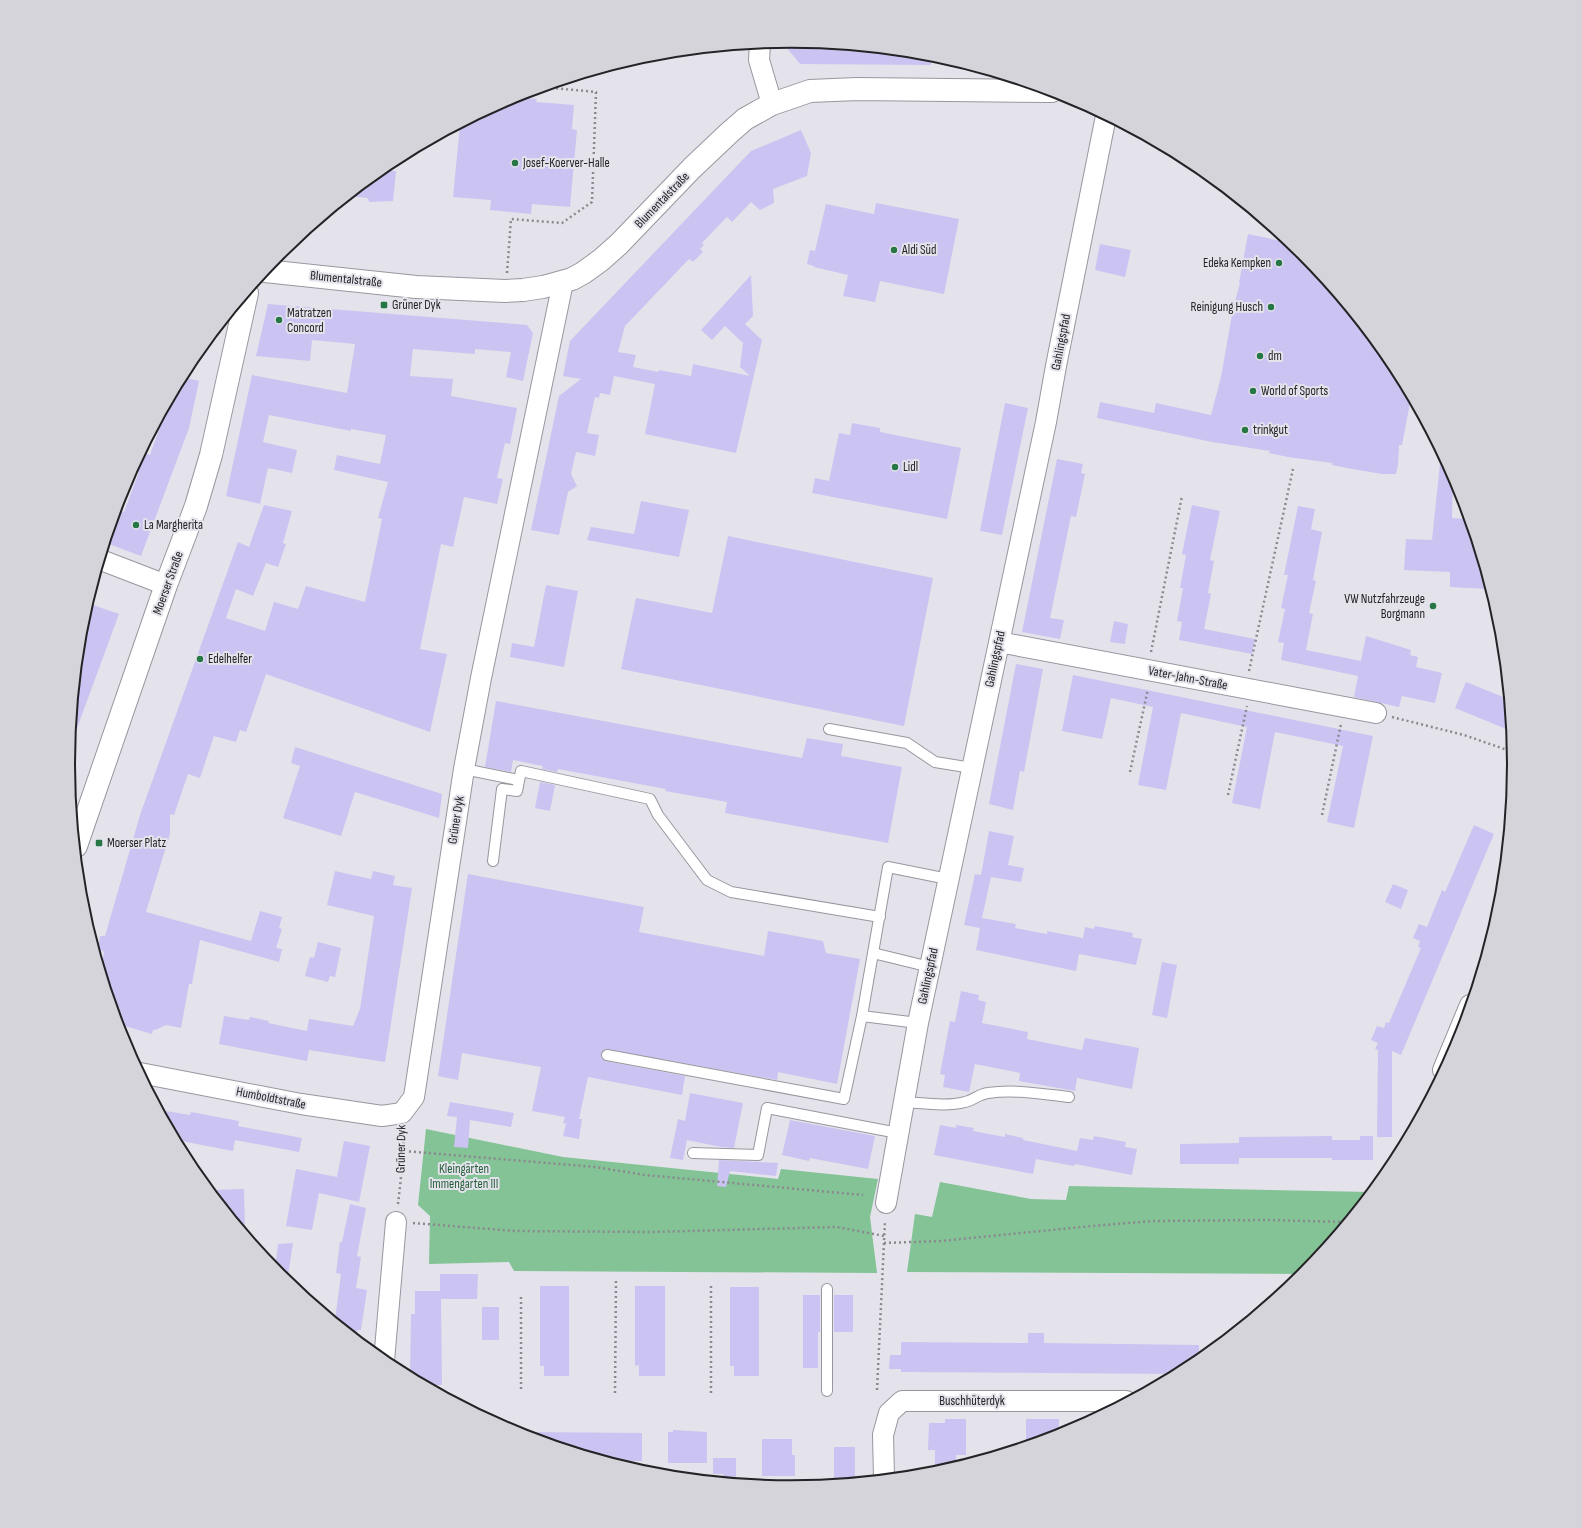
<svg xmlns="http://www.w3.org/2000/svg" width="1582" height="1528" font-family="'Sofia Sans Condensed',sans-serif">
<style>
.green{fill:#83c396}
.building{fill:#cbc3f2}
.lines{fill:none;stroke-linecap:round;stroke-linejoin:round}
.lane-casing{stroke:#98979f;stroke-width:12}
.street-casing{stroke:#98979f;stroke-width:22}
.secondary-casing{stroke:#98979f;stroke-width:24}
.path{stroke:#8a898f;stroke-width:2.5;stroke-dasharray:2 3;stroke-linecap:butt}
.lane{stroke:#fff;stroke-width:10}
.street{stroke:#fff;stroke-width:20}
.secondary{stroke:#fff;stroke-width:22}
.poi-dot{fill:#277646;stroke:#e4e3eb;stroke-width:1.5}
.labels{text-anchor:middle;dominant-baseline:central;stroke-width:4;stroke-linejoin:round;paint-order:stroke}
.poi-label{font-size:13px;fill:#242326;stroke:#e4e3eb;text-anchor:start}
.street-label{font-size:13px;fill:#242326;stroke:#e4e3eb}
.park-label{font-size:13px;fill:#245d39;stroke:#e4e3eb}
.rim{fill:none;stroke:#242326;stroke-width:2}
</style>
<rect width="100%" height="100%" fill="#e4e3eb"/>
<!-- green -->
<path class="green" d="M426,1129L563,1157L778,1179L781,1169L878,1179L870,1217L877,1273L514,1271L509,1262L429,1264L430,1216L418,1205Z
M940,1182L1031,1199L1066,1200L1069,1186L1370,1192L1304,1274L907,1272L915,1214L932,1217Z"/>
<!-- building -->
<path class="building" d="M791,41L931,55V65L800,64L782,42Z
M513,97L537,99L536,102L574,105L572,129L577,130L570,207L532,204L531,214L490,210L491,200L453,197L460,125Z
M801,130L811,153L807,176L773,189L774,203L760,210L751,202L732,222L727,217L723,221L702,243L704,245L700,249L703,252L693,262L689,259L625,326L618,352L636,355L633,367L658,372L659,370L691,376L693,364L750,376L740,367L743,343L725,326L712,340L701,330L751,275L753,316L745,324L762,340L736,453L645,434L655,384L614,376L610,395L600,393L599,398L595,397L587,433L599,435L595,456L576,452L571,474L577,486L568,492L559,535L531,530L559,396L581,379L563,376L570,341L751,151Z
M381,170L396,171L393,201L369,202L368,198L349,196Z
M876,203L959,219L944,294L880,281L875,302L843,296L848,275L814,267V266L807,264L810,250L815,251L826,204L874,214Z
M1248,234L1281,241L1280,243L1294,246L1302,253L1392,363L1411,398L1402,445H1399L1398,465L1396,474H1382L1352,469L1332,465V463L1288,457L1269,453L1270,451L1212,442L1097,418L1100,402L1154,413L1156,403L1211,415L1221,377L1233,309L1240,283H1239Z
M1100,244L1131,250L1125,277L1095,270Z
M268,304L527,325L533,333L523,381L506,377L511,352L475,349V354L413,349L410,376L453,379L451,396L517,408L510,444L505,443L497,478L503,479L497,504L464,497L453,547L441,544L420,649L447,654L430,732L266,674L246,732L240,730L236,742L214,736L200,778L188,774L174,815L170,814V834L146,912L251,941L260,911L282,917L279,928L282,929L276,948L282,949L279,962L200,940L192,984H189L181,1028L166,1025L155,1030H153L152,1034L118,1024L101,968L104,952L98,948L100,936H105L140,815L238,542L249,547L264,505L292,511L283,543L286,544L278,567L266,563L253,596L236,589L226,618L265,631L274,602L298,609L306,586L365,602L382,519L378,518L388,482L334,470L337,455L380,464L386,435L351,429V431L269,415L263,442L297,450L292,473L268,468L260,504L226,496L252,375L347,393L355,344L312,340L310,361L256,356Z
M182,377L199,381L189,428L141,556L106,543L116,510L124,512L139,472L132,470L142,452L150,455L162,421L165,409Z
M1005,403L1028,408L1002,535L980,531Z
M852,423L880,428V432L961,448L947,519L812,493L815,478L829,481L839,433L850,435Z
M1441,454L1453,475L1452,518L1468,519L1490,589L1450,587V572L1404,570L1406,539L1432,540Z
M1057,459L1083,464L1081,473L1085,474L1076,517L1071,516L1050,618L1064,620L1060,639L1022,632Z
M641,501L689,510L679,557L587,540L591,527L634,534Z
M1192,505L1220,511L1210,560L1214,561L1208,593L1211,594L1204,629L1255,639L1252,654L1179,640L1182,622L1177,621L1183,588H1180L1186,555L1182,554Z
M1298,506L1315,509L1311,529L1322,532L1313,580L1316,581L1309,613L1313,614L1306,650L1361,661L1366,636L1411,650L1410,655L1418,657L1416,667L1442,673L1435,703L1402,696L1399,707L1354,697L1358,676L1281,660L1284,643L1278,642L1285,609L1281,608L1288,575H1284Z
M728,536L933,578L904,726L621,669L636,598L712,613Z
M546,585L578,591L564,667L510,657L512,643L534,647Z
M93,605L119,614L76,731L71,730L80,641Z
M1114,621L1128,624L1125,644L1110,642Z
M1016,664L1043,669L1024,772L1020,771L1013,810L989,804Z
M1073,675L1373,736L1354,828L1327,822L1343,746L1275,732L1260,809L1232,803L1247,727L1181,713L1166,790L1138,785L1153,707L1111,698L1102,739L1062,731Z
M1466,682L1508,699L1511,731L1455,708Z
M496,701L802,758L807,738L843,744L841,756L902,767L888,843L725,813L727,802L665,791L666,789L558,769L557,772L542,769L543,766L513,760L511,772L485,767Z
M295,747L442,794L439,818L355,792L341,836L283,818L300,766L291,763Z
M540,782L555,785L550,811L535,808Z
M1474,825L1494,834L1401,1055L1392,1051V1137H1377L1378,1050L1375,1049L1378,1043L1371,1040L1377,1026L1384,1028L1386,1022L1389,1023L1421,948L1418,947L1420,941L1413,938L1419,924L1427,927L1442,890L1445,892Z
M989,831L1014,836L1008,865L1024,868L1021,882L991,877L982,918L1016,924L1015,928L1047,934V931L1083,938L1085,927L1094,929L1095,926L1133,933L1132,937L1142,939L1136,965L1079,954L1076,971L976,950L980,928L964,925L975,874L981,875Z
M335,871L371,879L373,871L395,876L393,885L412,888L385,1062L309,1050L307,1061L219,1044L224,1016L249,1020L250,1017L269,1021L268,1023L307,1031L309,1019L353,1026L360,1009L374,916L327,905Z
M468,874L644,907L639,932L764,956L768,931L823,941L826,953L860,959L837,1084L778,1072L777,1080L605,1049L601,1054V1058L605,1061L685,1076L682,1095L588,1077L579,1119H582L579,1139L563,1136L566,1124L563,1123L565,1117L532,1111L541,1067L462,1053L458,1080L438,1076Z
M1393,884L1408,890L1401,909L1385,902Z
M318,942L341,948L335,977L330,976L328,982L305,976L310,957L314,958Z
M1162,962L1177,965L1167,1018L1152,1015Z
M961,991L979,995L978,1000L986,1002L982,1023L1028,1032L1027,1039L1082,1050L1085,1038L1139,1048L1132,1089L1077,1078L1075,1091L1019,1081L1020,1073L975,1064L969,1092L943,1087L945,1075L940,1074L950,1021L955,1022Z
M690,1093L743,1103L734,1148L721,1147L687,1140L683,1160L670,1158L678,1119L685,1121Z
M450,1102L514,1113L511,1127L470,1120L468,1148L454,1147L457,1117L447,1116Z
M160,1110L190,1115L191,1112L239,1121L238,1126L302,1138L299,1152L235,1140L233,1151L176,1140Z
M790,1120L875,1136L868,1169L810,1158L809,1161L782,1155Z
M940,1125L956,1128V1125L974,1128L973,1131L1005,1137V1134L1023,1138V1140L1077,1151L1080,1138L1093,1140L1094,1136L1126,1142L1125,1147L1137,1149L1132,1175L1075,1164L1074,1166L1036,1159L1033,1174L934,1155Z
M1332,1136V1140H1360V1136H1373V1160H1332V1158H1239V1164H1180V1144L1239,1143V1137Z
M344,1141L370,1146L359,1202L319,1193L312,1230L286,1226L296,1169L337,1177Z
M719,1160L778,1163L776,1176L730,1171L726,1187L717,1186Z
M244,1189L245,1233L210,1190Z
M350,1204L366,1208L357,1256L361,1257L356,1288L367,1290L361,1330H357L356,1338L335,1320L341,1274L336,1273L340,1242H342Z
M293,1243L287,1282L275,1270L278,1244Z
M440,1274H478L477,1299H441L442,1385H426L410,1376L411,1314H415V1291H440Z
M540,1286H569V1376H544V1366H540Z
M635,1286H665V1376H639V1365L635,1366Z
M730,1287H759V1376H734V1366H730Z
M803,1295H820V1332H818V1368H803Z
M834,1295H853V1332H834Z
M482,1307H499V1340H482Z
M1028,1333H1044V1343L1199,1345V1360L1177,1374L901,1372V1369H889L890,1355H901V1342L1028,1343Z
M945,1419H966V1455H956V1465H935V1450H928L929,1423H945Z
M1026,1419H1059V1435L1026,1445Z
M673,1430L707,1432V1463H668V1432H673Z
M527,1432L642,1433V1461H628L627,1464H620L527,1436Z
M762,1439H792V1455H795V1476H762Z
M834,1447H855V1481L840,1482V1479H834Z
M713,1458H736V1482L724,1480L723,1474H713Z"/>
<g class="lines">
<!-- lane casing -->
<g class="lane-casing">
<path id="lane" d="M829,729L907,743L935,762L972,768
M464,769L518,780
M493,861L502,789L517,791L521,771L650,799L658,815L707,880L731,892L880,917
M873,953L930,967
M918,1023L862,1016L888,867L948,879
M607,1055L844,1099L862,1016
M904,1102C923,1103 946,1107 965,1102C974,1100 979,1094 988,1093C1014,1089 1042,1094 1069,1097
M693,1153L758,1155L767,1108L898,1133
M827,1289V1391"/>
</g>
<!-- street casing -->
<g class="street-casing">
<path id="street" d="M760,44L759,60L772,104
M101,560L166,585
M999,642L1376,713
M1443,1070L1470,1005
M140,1073L301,1104L382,1116L402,1113L414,1097L464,769L481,678L563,282
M886,1203L918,1023L1046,422L1056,366L1106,116
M384,1361L396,1222
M884,1478L883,1435L889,1413L902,1401H1126"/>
</g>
<!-- secondary casing -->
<g class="secondary-casing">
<path id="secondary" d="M265,271L416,287L505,291L523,290L543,287L572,279L583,273L601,260L619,244L692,168L729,133L745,119L772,104L810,91L857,89L1052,91
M76,846L166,585L196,506L211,455L247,293"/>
</g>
<!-- path -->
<path class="path" d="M507,273L511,219L562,223L592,202L596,92L543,87
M1151,652L1182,496
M1249,671L1293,469
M1392,717L1464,735L1513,752
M1130,772L1148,689
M1228,795L1247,706
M1322,815L1341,724
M404,1151L595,1167L645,1175L863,1195
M398,1204L404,1151L403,1132
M413,1223L515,1231L651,1232L837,1227L884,1236
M884,1243L941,1241L1092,1226L1153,1221L1266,1220L1346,1222
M521,1297V1392
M877,1390L885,1221
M615,1393L616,1280
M711,1393V1283"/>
<!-- lane -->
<use href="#lane" class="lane"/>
<!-- street -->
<use href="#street" class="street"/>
<!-- secondary -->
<use href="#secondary" class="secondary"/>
</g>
<!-- markers -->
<g class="poi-dot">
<circle cx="515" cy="163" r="4"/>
<circle cx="894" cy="250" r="4"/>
<circle cx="1279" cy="263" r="4"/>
<rect x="380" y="301" width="8" height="8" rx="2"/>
<circle cx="1271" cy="307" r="4"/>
<circle cx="279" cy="320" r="4"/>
<circle cx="1260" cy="356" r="4"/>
<circle cx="1253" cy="391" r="4"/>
<circle cx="1245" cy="430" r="4"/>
<circle cx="895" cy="467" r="4"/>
<circle cx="136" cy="525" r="4"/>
<circle cx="1433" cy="606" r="4"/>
<circle cx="200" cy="659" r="4"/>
<rect x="95" y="839" width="8" height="8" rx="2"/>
</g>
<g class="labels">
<!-- poi labels -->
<g class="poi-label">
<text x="523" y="163">Josef-Koerver-Halle</text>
<text x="902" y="250">Aldi Süd</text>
<text x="1271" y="263" text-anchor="end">Edeka Kempken</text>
<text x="392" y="305">Grüner Dyk</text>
<text x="1263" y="307" text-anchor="end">Reinigung Husch</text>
<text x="287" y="313">Matratzen<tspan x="287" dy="15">Concord</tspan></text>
<text x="1268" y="356">dm</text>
<text x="1261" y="391">World of Sports</text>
<text x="1253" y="430">trinkgut</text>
<text x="903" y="467">Lidl</text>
<text x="144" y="525">La Margherita</text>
<text x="1425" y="599" text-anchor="end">VW Nutzfahrzeuge<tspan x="1425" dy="15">Borgmann</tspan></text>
<text x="208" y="659">Edelhelfer</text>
<text x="107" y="843">Moerser Platz</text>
</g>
<!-- street labels -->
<g class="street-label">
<text transform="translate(662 200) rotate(-46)">Blumentalstraße</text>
<text transform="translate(346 279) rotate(6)">Blumentalstraße</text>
<text transform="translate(1061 342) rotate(-79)">Gahlingspfad</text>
<text transform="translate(168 583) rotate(-70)">Moerser Straße</text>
<text transform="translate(995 659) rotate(-78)">Gahlingspfad</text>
<text transform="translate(1188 678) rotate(11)">Vater-Jahn-Straße</text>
<text transform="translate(456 820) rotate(-81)">Grüner Dyk</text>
<text transform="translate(928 976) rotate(-78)">Gahlingspfad</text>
<text transform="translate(271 1098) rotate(11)">Humboldtstraße</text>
<text transform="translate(401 1149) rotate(-89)">Grüner Dyk</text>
<text x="972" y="1401">Buschhüterdyk</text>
</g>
<!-- park labels -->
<g class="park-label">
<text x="464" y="1169">Kleingärten<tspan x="464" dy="15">Immengarten III</tspan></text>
</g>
</g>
<!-- crop -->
<path d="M0 0H1582V1528H0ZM75 764a716 716 0 1 1 1432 0a716 716 0 1 1-1432 0Z" fill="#d5d4db" fill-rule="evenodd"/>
<path class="rim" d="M75 764a716 716 0 1 1 1432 0a716 716 0 1 1-1432 0Z"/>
</svg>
